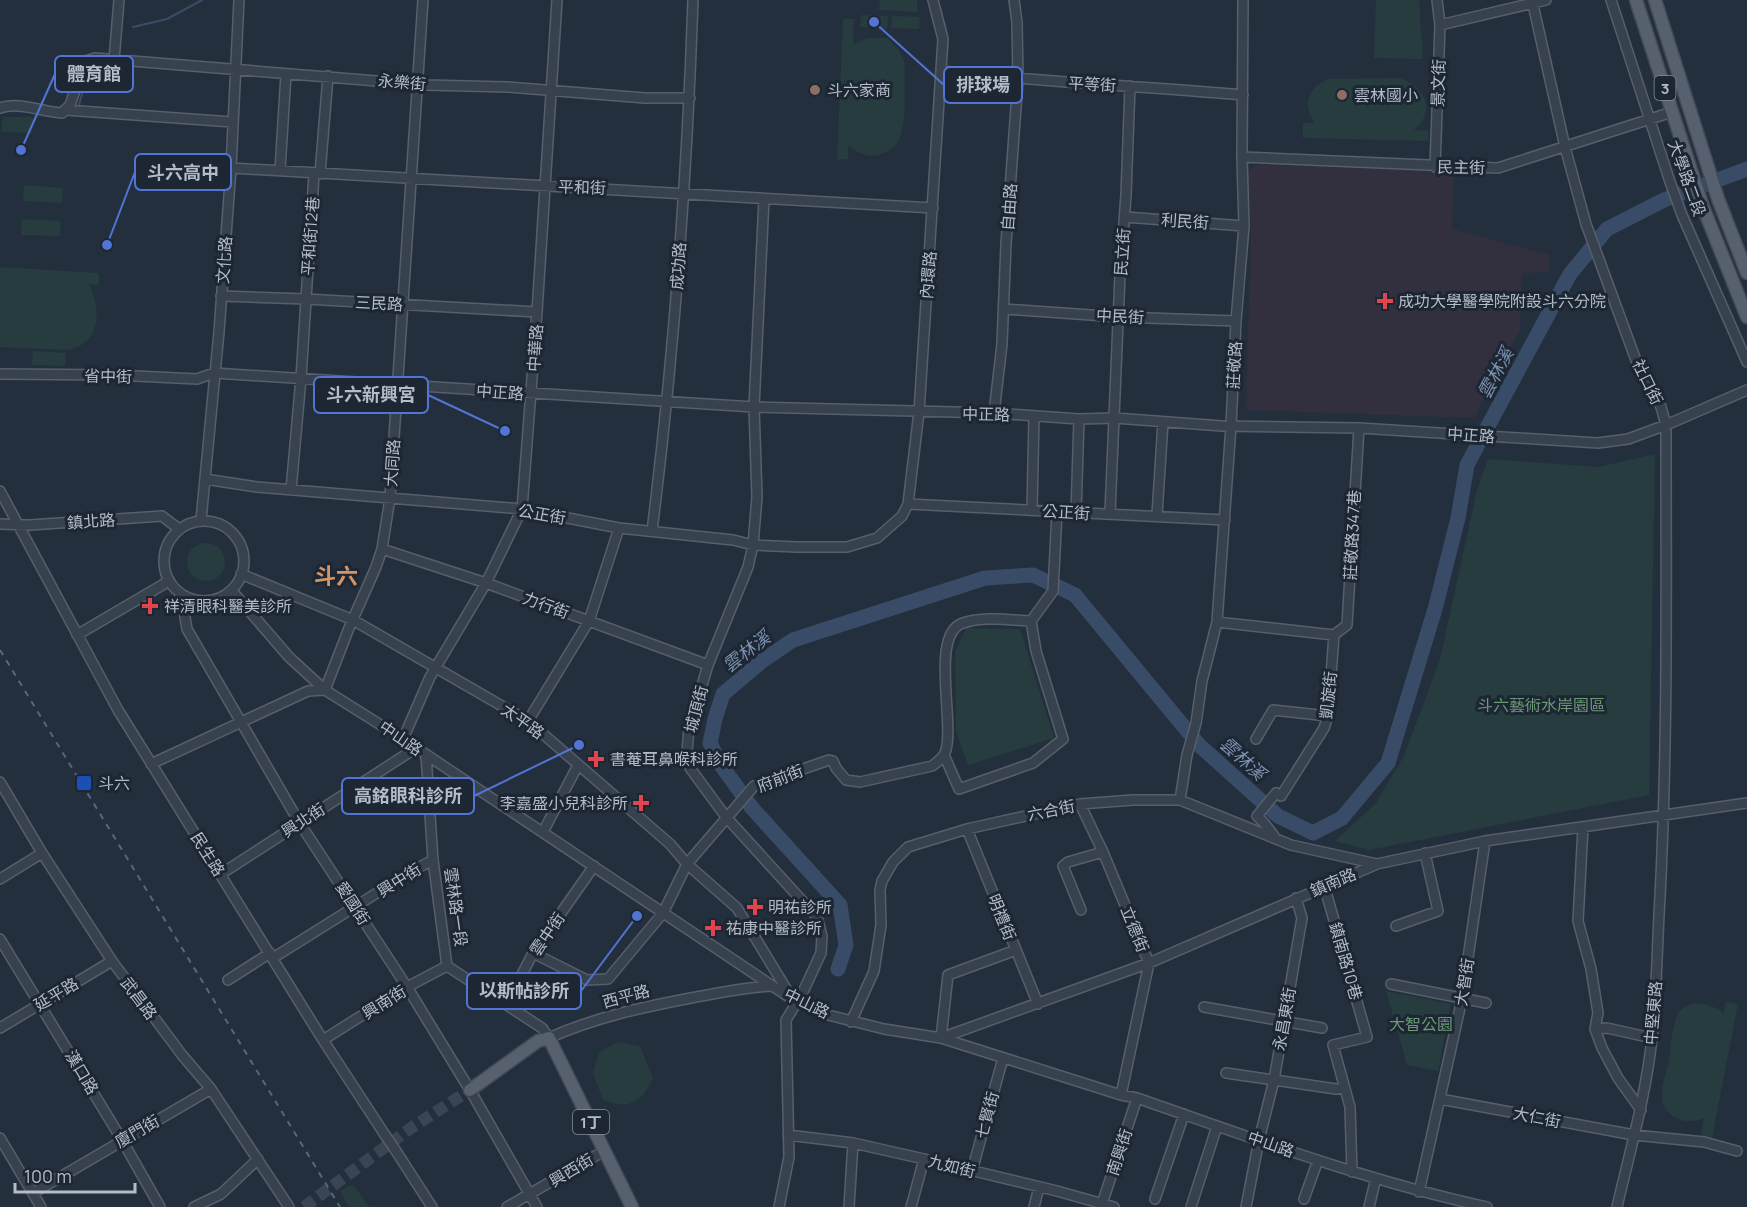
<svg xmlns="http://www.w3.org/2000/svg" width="1747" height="1207" font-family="Manrope,'Noto Sans TC',sans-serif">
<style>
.medical{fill:#32303f}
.green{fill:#263c3f}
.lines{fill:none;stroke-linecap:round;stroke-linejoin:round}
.stream{stroke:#394c67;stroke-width:2}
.river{stroke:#394c67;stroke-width:15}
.major-tunnel{stroke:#3a4453;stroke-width:12;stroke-dasharray:12 6;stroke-linecap:butt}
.minor-casing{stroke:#565f6c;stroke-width:12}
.major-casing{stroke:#414a57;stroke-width:15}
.minor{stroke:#38414e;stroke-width:9}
.major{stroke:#56606e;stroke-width:12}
.rail{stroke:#5a6575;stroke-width:2;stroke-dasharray:6 6;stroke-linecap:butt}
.minor-bridge-casing{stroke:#565f6c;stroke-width:12;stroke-linecap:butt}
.minor-bridge{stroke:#38414e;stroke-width:9}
.education-dot{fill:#8d6e63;stroke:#1d2633;stroke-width:2}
.health-dot{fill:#e0444e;stroke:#1d2633;stroke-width:2}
.transit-dot{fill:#1a4fb4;stroke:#1d2633;stroke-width:2}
.labels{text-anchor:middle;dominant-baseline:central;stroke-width:6;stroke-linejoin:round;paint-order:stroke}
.shield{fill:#1d2633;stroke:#878f9c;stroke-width:1.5}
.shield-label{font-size:15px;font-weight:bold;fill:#b4bcc9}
.street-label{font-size:16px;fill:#b4bcc9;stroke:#1d2633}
.poi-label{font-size:16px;fill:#b4bcc9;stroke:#1d2633;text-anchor:start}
.park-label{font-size:16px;fill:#6b9a76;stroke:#1d2633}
.water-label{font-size:18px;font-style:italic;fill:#7c92b1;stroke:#1d2633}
.district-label{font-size:22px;font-weight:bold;fill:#d59563;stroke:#1d2633}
.leader{fill:none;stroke:#5274d3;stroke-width:2}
.callout-dot{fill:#5274d3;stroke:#1d2633;stroke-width:2}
.callout{fill:#1d2633;stroke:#5274d3;stroke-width:2}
.callout-label{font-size:18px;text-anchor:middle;font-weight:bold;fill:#b4bcc9}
</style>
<rect width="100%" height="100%" fill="#242f3e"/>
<!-- medical -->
<path class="medical" d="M1260,164L1454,172L1452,229L1549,255V272L1522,273L1520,329L1474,418L1246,410L1251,230L1248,171Z"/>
<!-- green -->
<path class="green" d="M880,0H917V12L879,10Z
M1376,0H1419L1423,59L1374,58Z
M861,15L888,16L887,29L860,27Z
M892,16L920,17L919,29L891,28Z
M843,19H854L853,45L867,38H887C896,46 902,53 905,65C904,85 908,128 897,143C894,148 888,151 882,154C869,159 859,153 848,146V159L837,160Z
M1399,78C1425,86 1437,110 1414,130L1428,131V141L1303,138V123H1315C1302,104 1307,90 1327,79Z
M3,117H33L32,133L1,132Z
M24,185L63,188L62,203L23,201Z
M22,219L61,221L60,236L21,235Z
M0,267L99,273V285L89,284C101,309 102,342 69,350L0,347Z
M33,351L66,353L65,366L32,365Z
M1655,454L1649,795L1369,850L1335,841L1376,803L1404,756L1440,659L1477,490L1488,459L1599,467Z
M187 562a19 19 0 1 1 38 0a19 19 0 1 1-38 0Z
M966,628L1020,629L1054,738L968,765L956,731L955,652Z
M1386,991L1451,1004L1438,1071L1407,1065Z
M1726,1002L1738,1004L1712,1138L1701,1136L1704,1118C1687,1126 1663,1118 1662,1097C1661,1085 1667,1071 1669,1059C1671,1046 1672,1030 1676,1018C1684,997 1711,1002 1724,1014Z
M617,1042L640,1046L653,1078C641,1103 630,1110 603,1100L593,1073L599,1052Z
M350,1185L355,1187L369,1207H349L340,1191Z"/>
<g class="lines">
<!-- stream -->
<path class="stream" d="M133,27L167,19L202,0
M78,108L91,62"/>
<!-- river -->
<path class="river" d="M838,969L846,945L840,905L752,808L721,765L710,743L715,719L723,694L762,661L793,640L985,578L1033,575L1075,595L1199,745L1278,816L1313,833L1342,818L1388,763L1435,609L1458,518L1467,465L1570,274L1607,229L1664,200L1747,169"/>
<!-- major-tunnel -->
<path class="major-tunnel" d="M304,1207L411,1128L470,1090"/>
<!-- minor casing -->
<g class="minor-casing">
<path id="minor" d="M1532,0L1565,147L1586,224L1637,363L1661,407L1666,425C1666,583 1668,740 1660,897C1657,944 1657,991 1652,1038C1646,1095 1630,1151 1617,1207
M1611,0L1670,182L1682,215L1747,362
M1440,25L1546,0
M114,60L119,0
M941,71C1042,82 1142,86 1243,95
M0,108C19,101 42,112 62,113L70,105L85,61L95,58L426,85L507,87L645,98H690
M66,110L232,122
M1242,157L1498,168L1672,112
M1435,167L1440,25L1437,0
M231,168L933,208
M280,170L286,74
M320,174L328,76
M764,199L754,407L757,497L753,545L748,567L708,665L689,728L687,752L690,768L726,817L817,917L822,936L821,953L803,992L786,1020L789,1157L779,1207
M1125,217L1244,226
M221,296L306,299L537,312
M1004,309L1119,317L1236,321
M0,374L115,375L197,379L214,373L754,407L994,413L1079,419L1115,418L1222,426L1359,428L1598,443L1628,439L1666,425L1747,390
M994,413L1002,344L1006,244L1018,80L1017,22L1014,0
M205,479L257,487L522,509L619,528L733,540L753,545L797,547H847L877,538L902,516L908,504L919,412L943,39L933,0
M291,490L301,378L314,174
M0,491L118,710L323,1040L385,1135
M908,504L1225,520
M1032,510L1034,417
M1076,513L1079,419
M1110,513L1120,275L1126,195L1130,86
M1157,515L1163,422
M201,520L219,332L231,168L239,0
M164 561a40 40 0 1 1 80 0a40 40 0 1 1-80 0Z
M0,524L30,525L162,516L179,529
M652,531C674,355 687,177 693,0
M382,549L486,583L708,665
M241,574L353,620L528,721L670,844L687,864L737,908L790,995
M232,591L289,657L325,690L403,739L792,999L828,1015L884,1029L941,1038L1121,1095L1137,1098C1252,1138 1367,1181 1487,1207
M181,594L187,629L299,822L407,987L470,1090L537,1207
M1217,622L1334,635
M77,635L164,584L168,579
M1334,635L1347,625L1359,428
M528,721L589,621L619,528
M403,739L430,677L486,583L522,509L537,312L557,0
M1256,739L1273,710L1328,716
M426,755L433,860L447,966L542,1028L549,1038C593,1018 643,1007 691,998C719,993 745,987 773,986
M944,755L959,789L1033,763L1063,739L1036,651L1031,621
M151,764L308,691L325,690L349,628L376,567L382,549L390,498L423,0
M0,782L42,853L112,961L182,1055L211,1089L289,1207
M1180,800L1187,755L1196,723L1202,681L1217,622L1231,426L1236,321L1244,226L1242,157L1243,0
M1080,804L1103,852L1149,963L1121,1095
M1583,827L1578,921L1591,969L1598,1013L1595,1029L1602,1048L1618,1078L1641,1110
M967,829L1038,1004
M543,832L578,765
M1274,836L1264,823L1257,816L1276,793L1281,796L1324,728L1328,716L1334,635
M221,874L416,748
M0,879L42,853
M1324,885L1367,1037L1333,1045L1350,1107L1352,1172
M1081,910L1063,866L1068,862L1103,852
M1396,926L1438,911L1425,853
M0,939L122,1140L160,1207
M533,953L587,980L608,979L663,913L687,864L754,786L829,760L833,761L836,768L846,780L860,782L932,766C937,762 942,759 945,753C956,725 929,634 963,623C983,616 1010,620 1031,621L1053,591L1057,512
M273,958L412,871L433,860
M228,980L270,953
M1391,984L1486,1003
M506,1005L533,953L594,866
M1204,1007L1322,1028
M851,1022L874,971L881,925L880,890L882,881L893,862L908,847L967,829L1080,804L1133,800H1180L1291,845L1377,864
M0,1028L112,961
M1595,1029L1607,1028L1652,1038
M941,1038L1149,963L1377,864L1485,841L1747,803
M941,1038L948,975L1016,950
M323,1040L407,987L447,966
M1226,1073L1336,1089L1344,1088
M1440,1099L1634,1135L1704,1142L1737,1151
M788,1135L853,1143L924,1159L1057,1191L1114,1207
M0,1138L41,1207
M394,1148L432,1207
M972,1171L1003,1058
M1419,1192L1462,999L1485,841
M33,1193L211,1089
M1155,1199L1184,1114
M1304,1199L1318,1160
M194,1207L221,1194L258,1159
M507,1207L604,1151
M849,1207L853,1143
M911,1207L924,1159
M1034,1207L1039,1187
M1101,1207L1137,1098
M1191,1207L1217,1126
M1246,1207L1259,1140L1274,1080L1302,918L1296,898
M1369,1207L1376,1178"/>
</g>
<!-- major casing -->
<g class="major-casing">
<path id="major" d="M1636,0L1703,207L1747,317
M1655,0L1718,199L1747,273
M470,1090L538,1041L549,1038L632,1207"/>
</g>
<!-- minor -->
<use href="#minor" class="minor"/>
<!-- major -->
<use href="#major" class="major"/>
<!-- rail -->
<path class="rail" d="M0,650L340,1207"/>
<!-- minor-bridge casing -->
<g class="minor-bridge-casing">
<path id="minor-bridge" d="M385,1135L394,1148"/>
</g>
<!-- minor-bridge -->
<use href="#minor-bridge" class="minor-bridge"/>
</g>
<!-- markers -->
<g class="education-dot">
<circle cx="815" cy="90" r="6"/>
<circle cx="1342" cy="95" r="6"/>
</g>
<g class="health-dot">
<path d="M1382 292h6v6h6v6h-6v6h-6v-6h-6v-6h6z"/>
<path d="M147 597h6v6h6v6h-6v6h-6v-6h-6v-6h6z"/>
<path d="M593 750h6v6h6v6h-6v6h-6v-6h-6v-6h6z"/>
<path d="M638 794h6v6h6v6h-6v6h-6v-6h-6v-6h6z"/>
<path d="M752 898h6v6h6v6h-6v6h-6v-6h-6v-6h6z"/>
<path d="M710 919h6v6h6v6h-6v6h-6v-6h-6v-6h6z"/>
</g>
<rect class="transit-dot" x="76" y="775" width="16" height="16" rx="3"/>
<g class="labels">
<!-- shield labels -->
<g class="shield">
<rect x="1654.5" y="76" width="21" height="24" rx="4.5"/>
<rect x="573" y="1110" width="36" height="24" rx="4.5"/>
</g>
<g class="shield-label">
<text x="1665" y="88">3</text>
<text x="591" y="1122">1丁</text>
</g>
<!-- street labels -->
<g class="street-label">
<text transform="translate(402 82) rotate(5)">永樂街</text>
<text transform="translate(1438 83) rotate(-88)">景文街</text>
<text transform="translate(1092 84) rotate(3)">平等街</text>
<text transform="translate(1461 167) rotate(1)">民主街</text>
<text transform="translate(1687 178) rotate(70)">大學路二段</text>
<text transform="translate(582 187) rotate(2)">平和街</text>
<text transform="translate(1009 207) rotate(-86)">自由路</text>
<text transform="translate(1185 221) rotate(4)">利民街</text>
<text transform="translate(310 236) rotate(-86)">平和街12巷</text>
<text transform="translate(1122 252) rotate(-86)">民立街</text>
<text transform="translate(224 260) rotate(-86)">文化路</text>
<text transform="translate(678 266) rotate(-86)">成功路</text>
<text transform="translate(928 275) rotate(-85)">內環路</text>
<text transform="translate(379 303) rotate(3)">三民路</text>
<text transform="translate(1120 316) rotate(3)">中民街</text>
<text transform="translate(535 348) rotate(-86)">中華路</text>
<text transform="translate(1234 365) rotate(-87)">莊敬路</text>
<text transform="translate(108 376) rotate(1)">省中街</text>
<text transform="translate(1648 382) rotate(64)">社口街</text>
<text transform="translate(500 392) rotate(4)">中正路</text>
<text transform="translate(986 414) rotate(1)">中正路</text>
<text transform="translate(1471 435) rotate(4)">中正路</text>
<text transform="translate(392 463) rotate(-86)">大同路</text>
<text transform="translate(1066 512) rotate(3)">公正街</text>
<text transform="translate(542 514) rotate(10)">公正街</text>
<text transform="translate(91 521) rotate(-4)">鎮北路</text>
<text transform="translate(1352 535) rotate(-87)">莊敬路347巷</text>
<text transform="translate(546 605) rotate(20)">力行街</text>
<text transform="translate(1328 695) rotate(-84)">凱旋街</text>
<text transform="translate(696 709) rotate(-75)">城頂街</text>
<text transform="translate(523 721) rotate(35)">太平路</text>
<text transform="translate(401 738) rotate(34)">中山路</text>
<text transform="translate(780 778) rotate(-21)">府前街</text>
<text transform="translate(1051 810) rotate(-11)">六合街</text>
<text transform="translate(303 820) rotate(-33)">興北街</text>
<text transform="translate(208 854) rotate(58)">民生路</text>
<text transform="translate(399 880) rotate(-32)">興中街</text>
<text transform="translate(1333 882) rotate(-23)">鎮南路</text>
<text transform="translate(353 903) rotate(57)">愛國街</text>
<text transform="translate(456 907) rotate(82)">雲林路一段</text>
<text transform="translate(1002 917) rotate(68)">明禮街</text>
<text transform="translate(1135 929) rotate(68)">立德街</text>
<text transform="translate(547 934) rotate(-56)">雲中街</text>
<text transform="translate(1346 961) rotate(74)">鎮南路10巷</text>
<text transform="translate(1464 982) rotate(-81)">大智街</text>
<text transform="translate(56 994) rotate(-31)">延平路</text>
<text transform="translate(626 996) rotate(-15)">西平路</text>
<text transform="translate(139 998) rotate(53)">武昌路</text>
<text transform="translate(384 1002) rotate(-32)">興南街</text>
<text transform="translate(807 1003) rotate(26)">中山路</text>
<text transform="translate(1653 1013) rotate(-85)">中堅東路</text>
<text transform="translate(1284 1019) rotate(-80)">永昌東街</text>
<text transform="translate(82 1072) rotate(59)">漢口路</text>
<text transform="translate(987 1115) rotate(-75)">七賢街</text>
<text transform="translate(1537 1117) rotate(11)">大仁街</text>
<text transform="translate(137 1131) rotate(-30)">廈門街</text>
<text transform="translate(1271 1144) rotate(19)">中山路</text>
<text transform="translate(1119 1152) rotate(-72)">南興街</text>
<text transform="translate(952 1166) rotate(14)">九如街</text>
<text transform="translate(571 1170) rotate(-31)">興西街</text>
</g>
<!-- poi labels -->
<g class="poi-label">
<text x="827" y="90">斗六家商</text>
<text x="1354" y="95">雲林國小</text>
<text x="1398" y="301">成功大學醫學院附設斗六分院</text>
<text x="164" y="606">祥清眼科醫美診所</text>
<text x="610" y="759">書菴耳鼻喉科診所</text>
<text x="98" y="783">斗六</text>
<text x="628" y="803" text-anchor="end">李嘉盛小兒科診所</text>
<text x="768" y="907">明祐診所</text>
<text x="726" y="928">祐康中醫診所</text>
</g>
<!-- park labels -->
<g class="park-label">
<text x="1541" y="705">斗六藝術水岸園區</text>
<text x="1421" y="1024">大智公園</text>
</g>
<!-- water labels -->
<g class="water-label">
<text transform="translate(1495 373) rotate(-62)">雲林溪</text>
<text transform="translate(746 651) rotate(-38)">雲林溪</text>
<text transform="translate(1243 758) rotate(42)">雲林溪</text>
</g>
<!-- district labels -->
<g class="district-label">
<text x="336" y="576">斗六</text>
</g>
</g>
<!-- callouts -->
<path class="leader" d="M21 150L55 74M874 22L944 85M107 245L135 172M505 431L428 395M579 745L474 796M637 916L581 991"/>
<g class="callout-dot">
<circle cx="21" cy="150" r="6"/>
<circle cx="874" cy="22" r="6"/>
<circle cx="107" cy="245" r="6"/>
<circle cx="505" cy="431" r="6"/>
<circle cx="579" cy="745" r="6"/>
<circle cx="637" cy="916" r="6"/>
</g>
<g class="callout">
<rect x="55" y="56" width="78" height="36" rx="6"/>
<rect x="944" y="67" width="78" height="36" rx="6"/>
<rect x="135" y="154" width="96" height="36" rx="6"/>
<rect x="314" y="377" width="114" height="36" rx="6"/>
<rect x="342" y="778" width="132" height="36" rx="6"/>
<rect x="467" y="973" width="114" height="36" rx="6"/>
</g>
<g class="callout-label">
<text x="94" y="80">體育館</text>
<text x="983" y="91">排球場</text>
<text x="183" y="179">斗六高中</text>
<text x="371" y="401">斗六新興宮</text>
<text x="408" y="802">高銘眼科診所</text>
<text x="524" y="997">以斯帖診所</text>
</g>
<!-- scale -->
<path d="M15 1183v9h120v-9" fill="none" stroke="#b4bcc9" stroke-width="3"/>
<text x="24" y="1183" font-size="18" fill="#b4bcc9" stroke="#1d2633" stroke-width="4.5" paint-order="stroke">100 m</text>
</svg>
